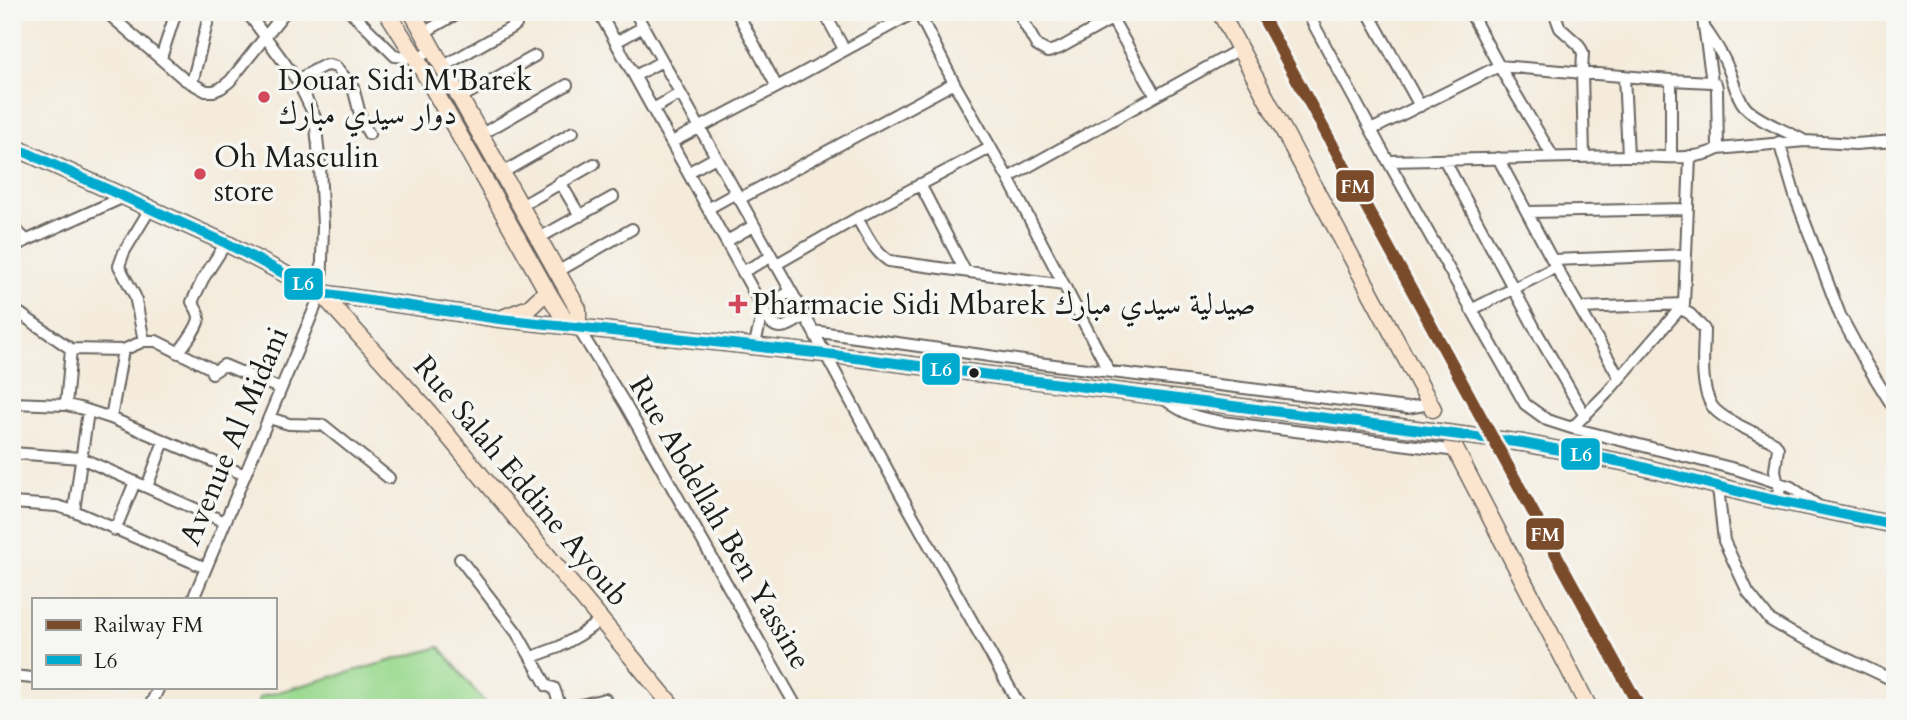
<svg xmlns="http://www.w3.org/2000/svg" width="1907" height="720" font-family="Cardo,Amiri,serif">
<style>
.green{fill:#9ad98f;stroke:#5b7a56;stroke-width:2}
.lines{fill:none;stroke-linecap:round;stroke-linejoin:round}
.street-casing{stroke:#68645f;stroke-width:14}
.secondary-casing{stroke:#68645f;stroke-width:19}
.street{stroke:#fff;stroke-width:10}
.secondary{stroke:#fbe5cf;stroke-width:16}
.secondary-bridge-casing{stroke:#68645f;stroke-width:19;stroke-linecap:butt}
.secondary-bridge{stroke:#fbe5cf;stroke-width:16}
.bus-1-casing{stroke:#f6f6f2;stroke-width:16}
.bus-1{stroke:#00a9ce;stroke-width:10}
.rail-1-casing{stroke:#f6f6f2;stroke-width:18}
.rail-1{stroke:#7a4b2a;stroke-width:12}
.poi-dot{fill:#d1495b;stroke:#f6f6f2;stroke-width:2.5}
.bus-dot{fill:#1c1c1c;stroke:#f6f6f2;stroke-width:2.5}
.labels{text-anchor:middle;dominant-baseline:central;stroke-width:7;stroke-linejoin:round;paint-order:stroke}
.poi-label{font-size:30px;fill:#1c1c1c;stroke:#f6f6f2;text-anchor:start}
.street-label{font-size:30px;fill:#1c1c1c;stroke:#f6f6f2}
.line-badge{stroke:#f6f6f2;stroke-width:2.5}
.badge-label{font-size:19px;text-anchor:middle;font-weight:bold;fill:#fff}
</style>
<rect width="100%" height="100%" fill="#f6f6f2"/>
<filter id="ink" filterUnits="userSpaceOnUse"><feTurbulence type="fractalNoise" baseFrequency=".0143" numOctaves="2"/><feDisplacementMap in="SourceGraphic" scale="14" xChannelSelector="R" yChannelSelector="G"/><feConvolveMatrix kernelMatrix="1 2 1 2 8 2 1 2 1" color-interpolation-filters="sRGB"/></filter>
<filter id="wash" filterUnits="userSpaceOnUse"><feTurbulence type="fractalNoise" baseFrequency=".00686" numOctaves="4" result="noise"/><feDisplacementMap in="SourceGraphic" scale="28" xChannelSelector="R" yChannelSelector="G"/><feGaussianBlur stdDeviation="1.57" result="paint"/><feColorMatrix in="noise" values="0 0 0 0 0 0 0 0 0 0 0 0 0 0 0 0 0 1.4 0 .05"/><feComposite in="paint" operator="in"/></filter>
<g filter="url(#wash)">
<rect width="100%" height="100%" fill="#f4ebdb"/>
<!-- green -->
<path class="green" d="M440,647L489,708H257L260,697Z"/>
</g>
<g filter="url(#ink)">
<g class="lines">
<!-- street casing -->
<g class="street-casing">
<path id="street" d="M106,12L184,79L206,91H214L221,88L230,81L285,12
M351,12L395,56L416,58L432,50
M599,12L771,323C782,333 794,322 805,316
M635,12L805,316L900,493L1021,708
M737,12L777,87
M824,12L844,49
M918,12L954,83L1008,178L1109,371
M1018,12L1037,46L1048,52L1060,48L1112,19
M1307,12L1388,161C1466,160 1545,157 1623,156C1652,155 1692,163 1718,149L1805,141L1855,144L1895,141
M1368,12L1420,106
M1470,12L1499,66L1553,157
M1554,12L1560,28L1579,45L1583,53L1582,72L1584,156
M1702,12L1712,82
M1110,15L1155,95
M1706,30C1714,42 1723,54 1728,68C1734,81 1736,97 1746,108C1758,121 1787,131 1803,140
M423,33L460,12
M616,42L643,27
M161,58L176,12
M442,67L516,25
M635,76L662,61
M1624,76L1628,155
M297,80L323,66L329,65L336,67L353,87L362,122L369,134
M192,83L210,12
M460,98L535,56
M653,109L679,94
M1371,130L1499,66L1671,80L1712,82L1716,84L1717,88L1718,149
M480,135L567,85
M672,142L777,87L915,12
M1779,142L1795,196L1840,315L1867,365L1895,410
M1671,156V80
M1498,158L1556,267L1619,377
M1388,161L1525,404L1547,420L1572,428L1606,394L1684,304L1690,156
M1445,161L1539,336L1585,416
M689,172L716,157
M502,173L573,132
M1008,178L1240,49
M560,182L580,216
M920,184L965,271
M739,199L954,83
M521,206L594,164
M709,208L736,193
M1527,212L1687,209
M857,218C866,233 873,251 889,261L1064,285
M12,226L26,240
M539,238L613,197
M727,241L753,226
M12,247L124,197
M1553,260L1686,255
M775,265L857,218L990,148
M744,271L771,257
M557,272L632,229
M12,308L71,349L123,350L144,341H156L210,368L212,373L224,365L281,389
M1580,308L1684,304
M1681,309L1690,314L1704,329C1704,352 1699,385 1712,406C1721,420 1759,434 1775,443L1778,448L1775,470L1781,502
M1471,310L1556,267
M578,328L625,404L797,708
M813,331L1038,363L1407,408L1430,404
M144,341L135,296L119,266L124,252L150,209
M754,347L764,308L791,291
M178,353C184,345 198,328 199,318C199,312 195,307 192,302L203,279L226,243
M1163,398C1185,415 1195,417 1222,422L1457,451
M12,403L66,405L80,408L111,418L245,475
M66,405L71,349
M111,418L123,350
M269,418L289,424L323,425L389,478
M1572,428L1739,470L1791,487L1821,508
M12,453L81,458L225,522
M147,487L164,441
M1718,487L1724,541L1748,592L1770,620L1792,633L1895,681
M12,503L57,506L74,511L206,568
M74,511L88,411
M115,530L135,482
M460,559L517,633L547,686L554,688L561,708
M193,599L321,293L323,226L320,167L315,117L297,80L247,12
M532,657L559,647L580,635L601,620
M12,676L33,678
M149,708L159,687
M569,708L605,699L607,708"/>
</g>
<!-- secondary casing -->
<g class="secondary-casing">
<path id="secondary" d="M387,12L416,58L547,291L563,317L576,326
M412,12L578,309V328
M1220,12L1433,409
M12,146L226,243L321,293L500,319L825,354L1416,429
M321,293L425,408L674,708
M505,317L529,308L547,291
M1452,443L1589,708
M1523,443L1627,463L1760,497L1895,525"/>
</g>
<!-- street -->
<use href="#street" class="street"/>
<!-- secondary -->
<use href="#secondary" class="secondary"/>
<!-- secondary-bridge casing -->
<g class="secondary-bridge-casing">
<path id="secondary-bridge" d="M1416,429L1523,443"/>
</g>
<!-- secondary-bridge -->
<use href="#secondary-bridge" class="secondary-bridge"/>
<!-- bus-1 casing -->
<g class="bus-1-casing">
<path id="bus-1" d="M12,146L226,243L321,293L500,319L825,354L1523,443L1627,463L1760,497L1895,525"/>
</g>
<!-- bus-1 -->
<use href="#bus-1" class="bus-1"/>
<!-- rail-1 casing -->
<g class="rail-1-casing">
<path id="rail-1" d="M1260,12L1640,708"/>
</g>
<!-- rail-1 -->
<use href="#rail-1" class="rail-1"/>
</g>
</g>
<!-- markers -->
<g class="poi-dot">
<circle cx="264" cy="97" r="7"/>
<circle cx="200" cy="174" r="7"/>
<path d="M734.5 293.5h7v7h7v7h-7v7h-7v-7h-7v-7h7z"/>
</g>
<circle class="bus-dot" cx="974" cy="373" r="6"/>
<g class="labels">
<!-- poi labels -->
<g class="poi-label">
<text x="278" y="80">Douar Sidi M'Barek<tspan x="278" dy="34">دوار سيدي مبارك</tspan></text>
<text x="214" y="157">Oh Masculin<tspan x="214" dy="34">store</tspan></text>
<text x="752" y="304">Pharmacie Sidi Mbarek صيدلية سيدي مبارك</text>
</g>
<!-- street labels -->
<g class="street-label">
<text transform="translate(234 436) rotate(-67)">Avenue Al Midani</text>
<text transform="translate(521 481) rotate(50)">Rue Salah Eddine Ayoub</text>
<text transform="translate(720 523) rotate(60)">Rue Abdellah Ben Yassine</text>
</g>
</g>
<g class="line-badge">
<rect x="1335" y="169" width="40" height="34" rx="7" fill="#7a4b2a"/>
<rect x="283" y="267" width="41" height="34" rx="7" fill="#00a9ce"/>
<rect x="921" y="352" width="40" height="34" rx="7" fill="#00a9ce"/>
<rect x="1560" y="437" width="41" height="34" rx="7" fill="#00a9ce"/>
<rect x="1525" y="517" width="40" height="34" rx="7" fill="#7a4b2a"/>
</g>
<g class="badge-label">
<text x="1355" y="193">FM</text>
<text x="303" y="290">L6</text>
<text x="941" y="376">L6</text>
<text x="1581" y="461">L6</text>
<text x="1545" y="541">FM</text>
</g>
<!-- margin -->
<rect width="1907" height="720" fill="none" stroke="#f6f6f2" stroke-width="42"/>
<!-- legend -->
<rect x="32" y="598" width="245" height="91" fill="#f6f6f2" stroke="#9f9f9c" stroke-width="2"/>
<rect x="46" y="620" width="35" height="10" fill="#7a4b2a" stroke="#9f9f9c" stroke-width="2"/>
<text x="94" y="632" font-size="21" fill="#1c1c1c">Railway FM</text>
<rect x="46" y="655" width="35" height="10" fill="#00a9ce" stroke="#9f9f9c" stroke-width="2"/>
<text x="94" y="668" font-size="21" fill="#1c1c1c">L6</text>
</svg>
